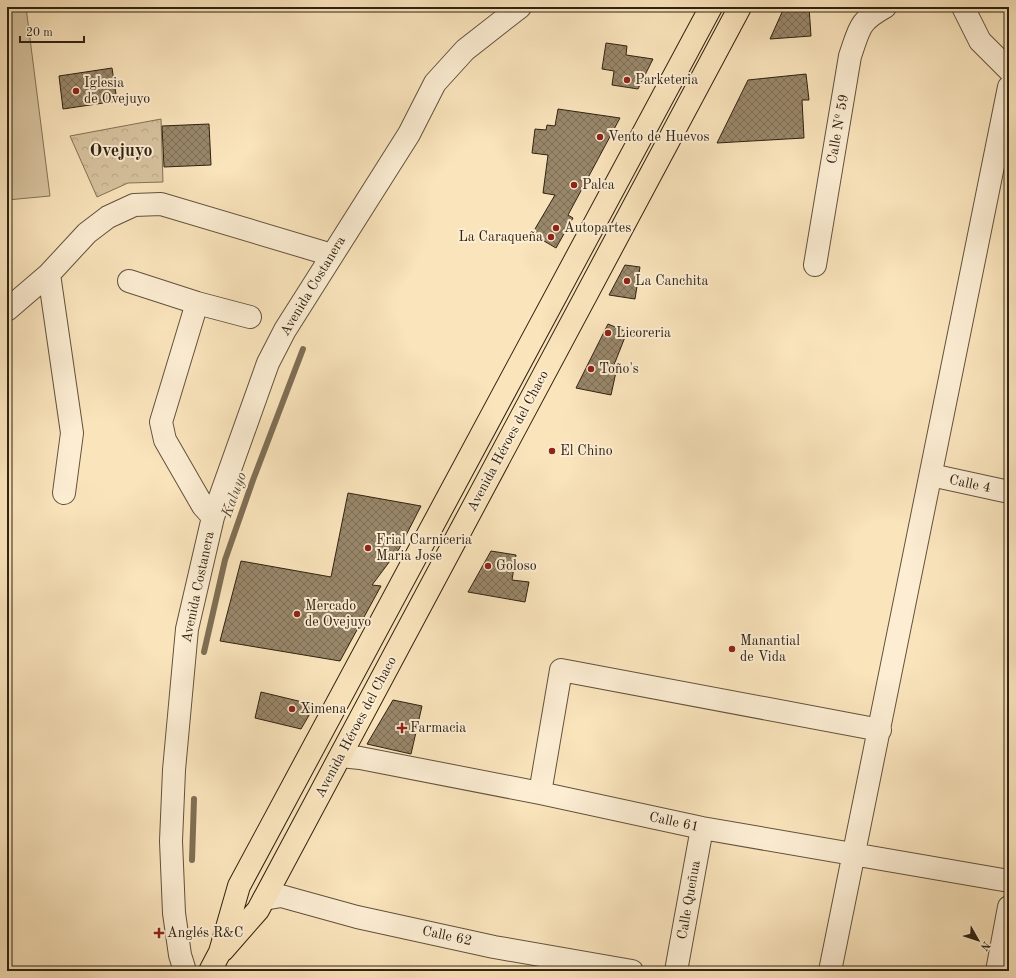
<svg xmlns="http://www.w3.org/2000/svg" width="1016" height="978" font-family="'Old Standard TT',serif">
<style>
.park{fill:url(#park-crowns);stroke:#837258}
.garden{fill:#d7c39f;stroke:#837258}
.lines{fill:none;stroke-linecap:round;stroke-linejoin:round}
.stream{stroke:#7f6f55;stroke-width:6}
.building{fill:url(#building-cross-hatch);stroke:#2f2211}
.minor-casing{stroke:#62523c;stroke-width:24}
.primary-casing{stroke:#2f2211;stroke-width:24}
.minor{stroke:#fcedd3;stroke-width:22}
.primary{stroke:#fae4bc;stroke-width:22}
.poi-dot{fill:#8f2418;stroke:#fcedd3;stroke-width:1.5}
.labels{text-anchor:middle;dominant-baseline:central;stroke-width:4;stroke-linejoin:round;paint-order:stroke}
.poi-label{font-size:14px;fill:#2f2211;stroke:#fcedd3;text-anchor:start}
.street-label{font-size:14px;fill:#2f2211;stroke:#fcedd3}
.water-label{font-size:15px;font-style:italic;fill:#5e4f39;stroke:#fcedd3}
.district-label{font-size:18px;font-weight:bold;fill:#2f2211;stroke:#fcedd3}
</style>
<defs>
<pattern id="park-crowns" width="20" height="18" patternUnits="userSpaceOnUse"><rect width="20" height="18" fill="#d7c39f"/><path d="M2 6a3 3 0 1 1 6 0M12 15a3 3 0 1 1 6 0" fill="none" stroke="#b9a788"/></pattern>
<pattern id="building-cross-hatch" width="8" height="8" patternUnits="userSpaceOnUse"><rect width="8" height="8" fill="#99876a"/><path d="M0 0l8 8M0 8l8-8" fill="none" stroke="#7d6e56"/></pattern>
</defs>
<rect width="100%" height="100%" fill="#fae4bc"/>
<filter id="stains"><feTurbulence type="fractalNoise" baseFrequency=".005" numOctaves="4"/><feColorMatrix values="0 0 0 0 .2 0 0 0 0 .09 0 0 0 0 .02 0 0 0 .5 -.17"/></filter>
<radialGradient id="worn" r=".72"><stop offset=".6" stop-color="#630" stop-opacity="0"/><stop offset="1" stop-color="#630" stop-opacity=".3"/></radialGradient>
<!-- park -->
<path class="park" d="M161,119L163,182L128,183L97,197L70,136Z"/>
<!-- garden -->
<path class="garden" d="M7,7H26L50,196L7,200Z"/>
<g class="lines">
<!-- stream -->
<path class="stream" d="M204,652L225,560L253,480L303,349
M192,860L194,799"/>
</g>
<!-- building -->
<path class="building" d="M809,7L811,36L770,39L783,10Z
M606,43L627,46L626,55L653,59L638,89L612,85L614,71L602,69Z
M112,68L117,101L63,109L59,76Z
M806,74L809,100H802L804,138L717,143L748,80Z
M558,109L620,118L568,215L573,218L556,248L532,234L555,195L543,193L548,155L532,153L535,129L546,130L547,125L555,126Z
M209,124L211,165L164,167L162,126Z
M625,265L640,267L635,299L609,295Z
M608,324L627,332L612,370L616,372L611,395L576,388Z
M348,493L421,506L399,549L372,585L381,586L340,661L220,641L241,561L331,577Z
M491,551L516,555L512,580L529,582L525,602L468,592Z
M261,692L315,705L301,729L255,718Z
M393,700L422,706L411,754L367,744Z"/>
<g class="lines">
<!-- minor casing -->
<g class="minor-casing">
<path id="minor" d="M963,7L980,41L1009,70
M815,265L850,56C860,28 858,22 885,7
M49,274L72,433L64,493
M129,281L197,303L250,317
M197,303L161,422L165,440L203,506L213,517
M7,310L49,274L87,233L108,217L134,205L161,204L332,255
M931,475L1009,492
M341,756L360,758L540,793L702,828L1009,881
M540,793L561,670L880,730
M264,899L281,896L357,917L494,947L632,971
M185,971L180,955L174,913L171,841L174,770L187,629L213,517L268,363L285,330L409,134L435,83L465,50L520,7
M676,971L702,828
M830,971L1009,87
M997,971L1009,907"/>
</g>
<!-- primary casing -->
<g class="primary-casing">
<path id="primary" d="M223,950L258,910L740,7
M210,971L220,952L239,886L711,7"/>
</g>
<!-- minor -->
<use href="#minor" class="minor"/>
<!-- primary -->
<use href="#primary" class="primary"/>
</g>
<!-- markers -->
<g class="poi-dot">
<circle cx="627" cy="80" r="4"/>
<circle cx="76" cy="91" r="4"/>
<circle cx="600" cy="137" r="4"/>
<circle cx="574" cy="185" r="4"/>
<circle cx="556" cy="228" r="4"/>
<circle cx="551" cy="237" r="4"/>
<circle cx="627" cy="281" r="4"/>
<circle cx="608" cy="333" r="4"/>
<circle cx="591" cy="369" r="4"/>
<circle cx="552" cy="451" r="4"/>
<circle cx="368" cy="548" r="4"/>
<circle cx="488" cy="566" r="4"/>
<circle cx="297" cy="614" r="4"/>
<circle cx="732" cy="649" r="4"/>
<circle cx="292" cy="709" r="4"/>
<path d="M400 722h4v4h4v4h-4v4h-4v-4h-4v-4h4z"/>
<path d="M157 927h4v4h4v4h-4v4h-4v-4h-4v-4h4z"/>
</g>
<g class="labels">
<!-- poi labels -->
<g class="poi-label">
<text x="635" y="80">Parketeria</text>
<text x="84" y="83">Iglesia<tspan x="84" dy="16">de Ovejuyo</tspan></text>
<text x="608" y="137">Vento de Huevos</text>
<text x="582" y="185">Palca</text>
<text x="564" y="228">Autopartes</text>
<text x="543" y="237" text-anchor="end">La Caraqueña</text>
<text x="635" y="281">La Canchita</text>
<text x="616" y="333">Licoreria</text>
<text x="599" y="369">Toño's</text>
<text x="560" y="451">El Chino</text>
<text x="376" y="540">Frial Carniceria<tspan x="376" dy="16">Maria Jose</tspan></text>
<text x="496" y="566">Goloso</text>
<text x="305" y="606">Mercado<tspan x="305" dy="16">de Ovejuyo</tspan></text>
<text x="740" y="641">Manantial<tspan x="740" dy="16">de Vida</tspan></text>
<text x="300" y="709">Ximena</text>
<text x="410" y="728">Farmacia</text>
<text x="167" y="933">Anglés R&amp;C</text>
</g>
<!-- street labels -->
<g class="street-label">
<text transform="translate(838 129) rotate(-80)">Calle Nº 59</text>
<text transform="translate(313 286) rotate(-59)">Avenida Costanera</text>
<text transform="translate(508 441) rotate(-62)">Avenida Héroes del Chaco</text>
<text transform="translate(970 484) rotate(12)">Calle 4</text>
<text transform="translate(198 587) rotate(-78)">Avenida Costanera</text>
<text transform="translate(356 727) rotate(-62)">Avenida Héroes del Chaco</text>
<text transform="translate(674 822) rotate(12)">Calle 61</text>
<text transform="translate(689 900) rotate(-80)">Calle Queñua</text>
<text transform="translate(447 936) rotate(12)">Calle 62</text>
</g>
<!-- water labels -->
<g class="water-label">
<text transform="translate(235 495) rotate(-70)">Kaluyo</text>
</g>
<!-- district labels -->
<g class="district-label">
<text x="121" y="151">Ovejuyo</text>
</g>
</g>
<!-- margin -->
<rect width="1016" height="978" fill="none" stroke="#fae4bc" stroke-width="24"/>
<rect x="8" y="8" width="1000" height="962" fill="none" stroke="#2f2211" stroke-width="2"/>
<rect x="12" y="12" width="992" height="954" fill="none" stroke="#2f2211"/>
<!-- north arrow -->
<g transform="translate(978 940) rotate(129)" stroke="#fcedd3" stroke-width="3" paint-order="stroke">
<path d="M0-3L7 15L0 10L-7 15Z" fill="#2f2211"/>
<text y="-6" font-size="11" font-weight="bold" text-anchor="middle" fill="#2f2211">N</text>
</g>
<!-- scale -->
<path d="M20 36v6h64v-6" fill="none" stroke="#2f2211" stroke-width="2"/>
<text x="26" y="36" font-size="12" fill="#2f2211" stroke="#fcedd3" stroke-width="3" paint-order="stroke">20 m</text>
<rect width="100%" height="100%" filter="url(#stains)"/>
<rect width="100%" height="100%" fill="url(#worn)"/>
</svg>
